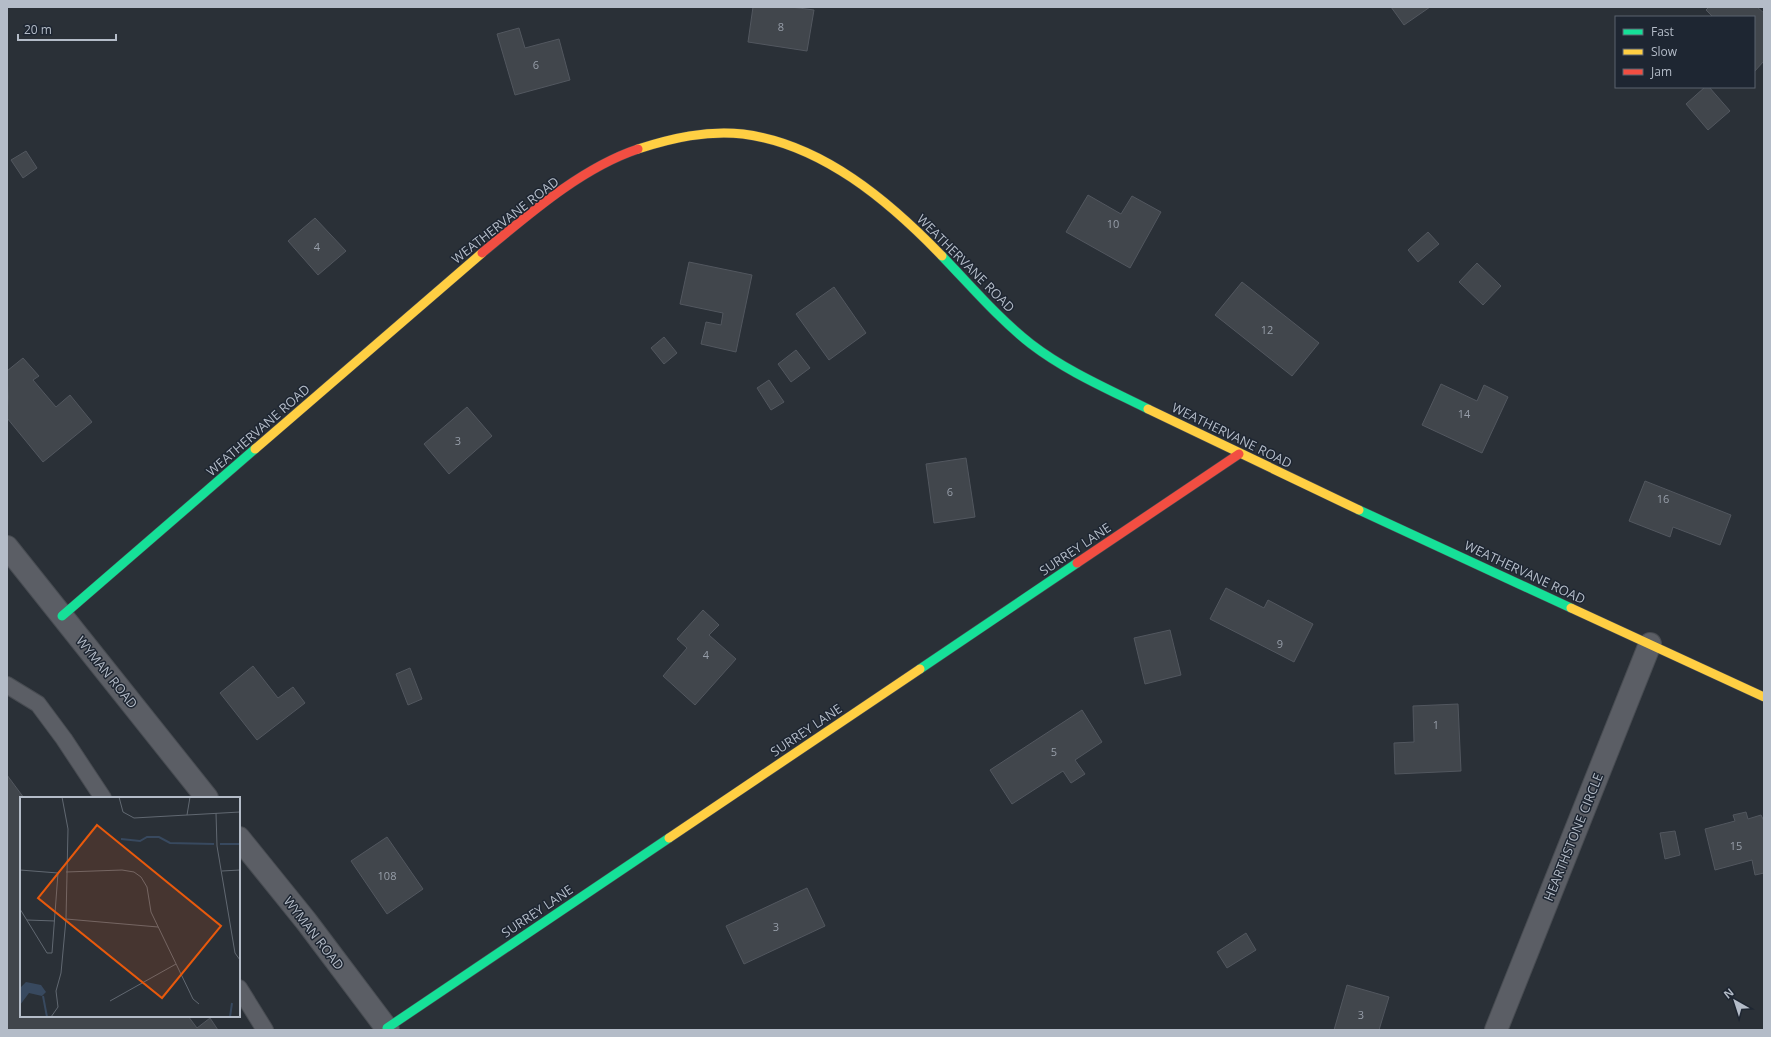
<svg xmlns="http://www.w3.org/2000/svg" width="1771" height="1037" font-family="'Open Sans',sans-serif">
<style>
.building{fill:#41464c;stroke:#52575f}
.lines{fill:none;stroke-linecap:round;stroke-linejoin:round}
.lane-casing{stroke:#484c52;stroke-width:18}
.street-casing{stroke:#484c52;stroke-width:24}
.fast-casing{stroke:#484c52;stroke-width:10}
.slow-casing{stroke:#484c52;stroke-width:10}
.jam-casing{stroke:#484c52;stroke-width:10}
.lane{stroke:#5b5e65;stroke-width:16}
.street{stroke:#5b5e65;stroke-width:22}
.fast{stroke:#16e098;stroke-width:9}
.slow{stroke:#ffcf43;stroke-width:9}
.jam{stroke:#f24e42;stroke-width:9}
.labels{text-anchor:middle;dominant-baseline:central;stroke-width:3;stroke-linejoin:round;paint-order:stroke}
.number-label{font-size:11px;fill:#979ea9}
.street-label{font-size:13px;fill:#b4bcc8;stroke:#1e2632}
.inset-river{fill:none;stroke:#38495f;stroke-width:2}
.inset-road{fill:none;stroke:#616871;stroke-width:1}
.view{fill:#e8590c;fill-opacity:0.15;stroke:#e8590c;stroke-width:2}
.inset-edge{fill:none;stroke:#b4bcc8;stroke-width:2}
</style>
<rect width="100%" height="100%" fill="#2a3037"/>
<!-- building -->
<path class="building" d="M753,7H791L814,10L807,51L748,42Z
M1391,7H1430L1404,25Z
M1709,7H1757L1764,13V61L1754,72V17H1713L1706,10Z
M519,28L525,48L559,39L570,80L515,95L497,34Z
M1705,87H1709L1730,111L1708,130L1686,104Z
M26,151L37,168L23,178L11,160Z
M1088,195L1121,214L1132,196L1161,212L1130,268L1066,232Z
M315,218L346,251L318,275L288,241Z
M1428,232L1439,244L1418,262L1408,250Z
M689,262L752,275L736,352L701,344L706,322L721,325L723,313L680,304Z
M1477,263L1501,286L1483,305L1459,282Z
M1242,282L1319,343L1292,376L1215,315Z
M834,287L866,333L829,360L796,314Z
M664,337L677,353L664,364L651,348Z
M796,350L810,368L791,382L778,364Z
M23,358L39,376L33,380L56,407L70,395L92,422L43,462L7,418L8,397L7,371Z
M769,380L784,402L771,410L757,388Z
M1441,384L1477,401L1484,385L1508,397L1482,453L1422,425Z
M467,407L492,436L449,474L424,444Z
M966,458L975,517L934,523L926,464Z
M1645,481L1731,515L1720,545L1673,527L1670,537L1629,521Z
M1226,588L1264,608L1268,600L1313,624L1294,662L1210,619Z
M703,610L719,625L709,635L736,659L695,705L663,676L687,648L677,639Z
M1170,630L1181,675L1145,684L1134,638Z
M253,666L278,698L293,687L305,703L257,740L220,693Z
M410,668L422,699L408,705L396,674Z
M1458,704L1461,771L1395,774L1394,743L1414,742L1413,706Z
M1082,710L1102,742L1075,760L1085,774L1071,783L1063,771L1012,804L990,770Z
M7,775L24,798H21V1016H188L197,1028L210,1018L218,1030H7Z
M1746,812L1748,819L1761,815L1764,821V873L1755,875L1752,860L1715,870L1705,829L1735,821L1733,815Z
M1675,831L1680,855L1665,859L1660,833Z
M387,837L423,889L387,914L351,861Z
M807,888L825,926L744,964L726,926Z
M1246,933L1256,950L1227,968L1217,952Z
M1347,985L1389,997L1379,1030H1334Z"/>
<g class="lines">
<!-- lane casing -->
<g class="lane-casing">
<path id="lane" d="M7,685L38,704L64,739L103,798
M239,988L265,1030"/>
</g>
<!-- street casing -->
<g class="street-casing">
<path id="street" d="M7,547L207,798
M239,838L306,921L388,1030
M1496,1030L1650,644"/>
</g>
<!-- fast casing -->
<g class="fast-casing">
<path id="fast" d="M942,256C971,286 998,318 1031,344C1066,371 1108,389 1148,409
M1359,510L1571,608
M62,616L255,449
M920,669L1077,563
M387,1028L669,838"/>
</g>
<!-- slow casing -->
<g class="slow-casing">
<path id="slow" d="M638,149C672,138 707,130 743,134C822,144 889,201 942,256
M1148,409L1359,510
M255,449L482,253
M1571,608L1764,697
M669,838L920,669"/>
</g>
<!-- jam casing -->
<g class="jam-casing">
<path id="jam" d="M482,253C528,215 581,168 638,149
M1077,563L1239,454"/>
</g>
<!-- lane -->
<use href="#lane" class="lane"/>
<!-- street -->
<use href="#street" class="street"/>
<!-- fast -->
<use href="#fast" class="fast"/>
<!-- slow -->
<use href="#slow" class="slow"/>
<!-- jam -->
<use href="#jam" class="jam"/>
</g>
<g class="labels">
<!-- number labels -->
<g class="number-label">
<text x="781" y="26">8</text>
<text x="536" y="64">6</text>
<text x="1113" y="223">10</text>
<text x="317" y="246">4</text>
<text x="1267" y="329">12</text>
<text x="1464" y="413">14</text>
<text x="458" y="440">3</text>
<text x="950" y="491">6</text>
<text x="1663" y="498">16</text>
<text x="1280" y="643">9</text>
<text x="706" y="654">4</text>
<text x="1436" y="724">1</text>
<text x="1054" y="751">5</text>
<text x="1736" y="845">15</text>
<text x="387" y="875">108</text>
<text x="776" y="926">3</text>
<text x="1361" y="1014">3</text>
</g>
<!-- street labels -->
<g class="street-label">
<text transform="translate(505 220) rotate(-38)">WEATHERVANE ROAD</text>
<text transform="translate(966 263) rotate(45)">WEATHERVANE ROAD</text>
<text transform="translate(258 430) rotate(-41)">WEATHERVANE ROAD</text>
<text transform="translate(1232 435) rotate(26)">WEATHERVANE ROAD</text>
<text transform="translate(1075 549) rotate(-34)">SURREY LANE</text>
<text transform="translate(1525 572) rotate(25)">WEATHERVANE ROAD</text>
<text transform="translate(107 672) rotate(51)">WYMAN ROAD</text>
<text transform="translate(806 730) rotate(-34)">SURREY LANE</text>
<text transform="translate(1573 837) rotate(-68)">HEARTHSTONE CIRCLE</text>
<text transform="translate(537 911) rotate(-34)">SURREY LANE</text>
<text transform="translate(314 933) rotate(52)">WYMAN ROAD</text>
</g>
</g>
<!-- overview -->
<g transform="translate(20 797)">
<rect width="220" height="220" fill="#2a3037"/>
<path d="M6,185L21,188L26,195L22,199L9,196L0,208V191Z" fill="#38495f"/>
<path class="inset-river" d="M101,42L120,44L127,40H139L150,46L194,47M200,47H220M23,199L27,220M210,220L212,206"/>
<path class="inset-road" d="M99,0L103,15L114,21L220,15M196,16L197,49L215,156L220,163M167,18L170,0M0,73L38,76L32,156H27L0,112M202,74L220,73M46,75L102,73L114,75L121,80L127,90L131,115L173,202L179,207M46,122L138,130M7,123L35,124M90,204L156,167M31,220L38,210L36,194L41,176L46,122L48,32L42,0"/>
<path class="view" d="M77,28L201,129L142,201L18,101Z"/>
<rect width="220" height="220" class="inset-edge"/>
</g>
<!-- border -->
<rect width="1771" height="1037" fill="none" stroke="#b4bcc8" stroke-width="16"/>
<!-- legend -->
<rect x="1615" y="16" width="140" height="72" fill="#1e2632" stroke="#5a626e"/>
<rect x="1623" y="29" width="20" height="6" fill="#16e098" stroke="#5a626e"/>
<text x="1651" y="36" font-size="12" fill="#b4bcc8">Fast</text>
<rect x="1623" y="49" width="20" height="6" fill="#ffcf43" stroke="#5a626e"/>
<text x="1651" y="56" font-size="12" fill="#b4bcc8">Slow</text>
<rect x="1623" y="69" width="20" height="6" fill="#f24e42" stroke="#5a626e"/>
<text x="1651" y="76" font-size="12" fill="#b4bcc8">Jam</text>
<!-- north arrow -->
<g transform="translate(1735 1001) rotate(321)" stroke="#1e2632" stroke-width="3" paint-order="stroke">
<path d="M0-3L7 15L0 10L-7 15Z" fill="#b4bcc8"/>
<text y="-6" font-size="11" font-weight="bold" text-anchor="middle" fill="#b4bcc8">N</text>
</g>
<!-- scale -->
<path d="M18 34v6h98v-6" fill="none" stroke="#b4bcc8" stroke-width="2"/>
<text x="24" y="34" font-size="12" fill="#b4bcc8" stroke="#1e2632" stroke-width="3" paint-order="stroke">20 m</text>
</svg>
